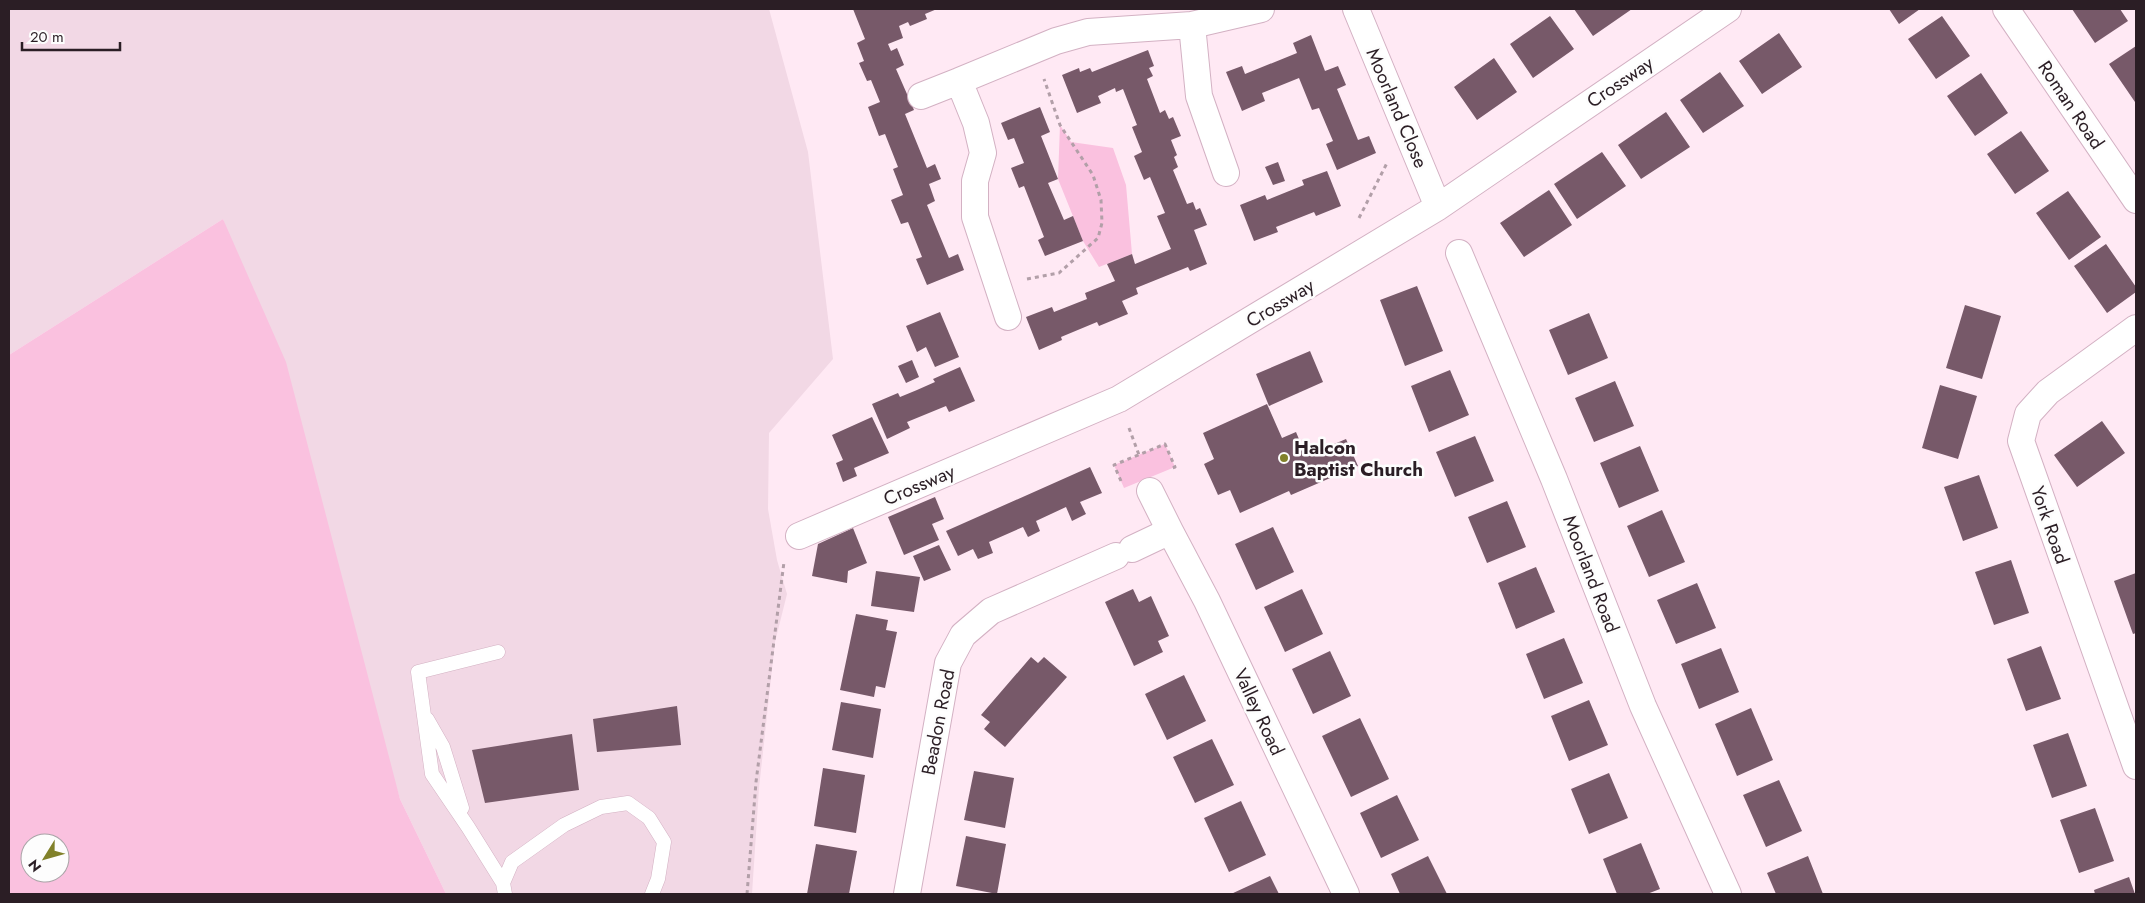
<svg xmlns="http://www.w3.org/2000/svg" width="2145" height="903" font-family="Jost,sans-serif">
<style>
.built{fill:#f2d8e5}
.green{fill:#fac1df;fill-rule:evenodd}
.building{fill:#775969}
.lines{fill:none;stroke-linecap:round;stroke-linejoin:round}
.service-casing{stroke:#d3b1c3;stroke-width:15}
.minor-casing{stroke:#d3b1c3;stroke-width:28}
.path{stroke:#b29fa8;stroke-width:3;stroke-dasharray:4 4;stroke-linecap:butt}
.service{stroke:#fff;stroke-width:14}
.minor{stroke:#fff;stroke-width:26}
.poi-dot{fill:#81812a;stroke:#fdfdfd;stroke-width:2}
.labels{text-anchor:middle;dominant-baseline:central;stroke-width:5;stroke-linejoin:round;paint-order:stroke}
.street-label{font-size:19px;fill:#2b1e25;stroke:#fdfdfd}
.poi-label{font-size:19px;font-weight:bold;fill:#2b1e25;stroke:#fdfdfd;text-anchor:start}
</style>
<rect width="100%" height="100%" fill="#ffe9f4"/>
<!-- built -->
<path class="built" d="M9,9H769L808,152L833,359L769,433L768,509L777,560L787,594L775,642L759,788L752,894H446L400,799L223,219L9,355Z"/>
<!-- green -->
<path class="green" d="M1060,125L1071,142L1113,148L1126,185L1132,254L1099,267L1083,241L1058,179Z
M223,219L286,362L400,799L446,894H9V355ZM30,843H60V873H30Z
M1165,444L1175,467L1124,488L1114,465Z"/>
<!-- building -->
<path class="building" d="M853,9H937L925,14L927,19L910,26L908,22L899,26L903,38L888,44L891,51L897,48L904,65L896,69L914,110L905,114L927,168L935,164L941,179L929,184L935,201L927,205L949,258L958,254L964,270L927,285L916,259L922,257L908,222L901,224L891,200L903,195L893,169L898,167L885,134L879,136L868,107L880,102L871,80L867,81L859,63L864,61L857,43L865,39Z
M1574,9H1632L1593,36Z
M1889,9H1920L1899,24Z
M2072,9H2120L2128,21L2095,43Z
M1550,16L1574,49L1533,78L1510,44Z
M1942,16L1970,56L1936,79L1908,39Z
M1779,33L1802,67L1762,94L1739,61Z
M1311,35L1325,71L1338,66L1346,85L1337,89L1358,140L1369,136L1376,153L1337,170L1326,144L1333,141L1319,108L1312,110L1299,78L1262,93L1265,101L1242,111L1226,72L1242,66L1245,74L1297,53L1293,43Z
M2136,46V101L2135,102L2109,64Z
M1148,50L1154,66L1149,68L1153,76L1147,79L1160,113L1165,110L1169,119L1173,117L1181,136L1171,140L1177,155L1174,157L1178,167L1173,170L1187,204L1193,202L1196,210L1200,208L1207,225L1194,230L1207,264L1190,271L1188,267L1136,288L1138,294L1122,301L1128,314L1099,326L1097,322L1061,337L1062,340L1039,350L1026,317L1052,307L1054,312L1087,299L1085,293L1115,281L1107,264L1132,254L1135,264L1171,249L1157,216L1165,213L1150,177L1144,180L1134,156L1142,152L1132,127L1137,125L1123,89L1116,92L1115,88L1098,96L1101,103L1077,113L1062,75L1079,68L1080,72L1090,68L1092,72Z
M1494,58L1517,92L1477,120L1454,87Z
M1720,72L1744,106L1703,133L1680,100Z
M1981,73L2008,113L1975,136L1947,96Z
M1040,107L1050,132L1041,136L1058,179L1048,183L1064,220L1073,216L1083,241L1045,256L1038,240L1044,237L1024,186L1019,188L1011,168L1024,163L1014,138L1008,140L1001,123Z
M1666,112L1690,147L1641,179L1618,145Z
M2021,131L2049,171L2015,194L1987,154Z
M1602,152L1626,186L1577,219L1554,184Z
M1278,162L1285,181L1273,185L1265,167Z
M1327,171L1341,206L1316,216L1314,212L1276,227L1278,232L1254,241L1240,205L1265,195L1267,200L1304,185L1302,180Z
M1549,190L1572,225L1524,257L1500,223Z
M2068,191L2101,237L2069,260L2036,213Z
M2106,244L2136,287V292L2107,313L2074,266Z
M1417,286L1443,351L1405,366L1380,300Z
M1965,305L2001,316L1982,379L1946,368Z
M940,312L959,357L935,367L926,347L917,352L906,326Z
M1589,313L1608,358L1568,375L1549,330Z
M1310,351L1323,382L1269,406L1256,374Z
M912,360L919,377L906,383L898,366Z
M960,367L975,401L949,412L946,406L907,422L910,428L887,439L872,404L898,393L900,397L917,390L935,382L933,379Z
M1450,370L1469,415L1429,432L1411,386Z
M1615,381L1634,426L1594,442L1575,398Z
M1940,385L1977,396L1958,459L1922,448Z
M1267,404L1282,438L1296,432L1306,456L1346,439L1358,466L1291,495L1289,491L1240,513L1230,490L1218,495L1204,464L1214,459L1203,433Z
M872,417L889,453L854,468L857,476L843,482L836,463L843,460L832,435Z
M2102,421L2125,453L2077,487L2054,455Z
M1475,436L1494,481L1455,497L1436,452Z
M1640,446L1659,491L1619,508L1600,463Z
M1090,467L1102,493L1080,502L1086,514L1072,521L1066,507L1036,521L1040,531L1028,537L1023,527L989,542L993,553L978,559L973,549L958,556L946,531Z
M1979,475L1998,528L1963,541L1944,487Z
M935,497L944,519L932,524L939,540L904,555L888,517Z
M1507,501L1526,547L1487,563L1468,517Z
M1662,510L1685,562L1649,577L1627,526Z
M1273,527L1294,572L1256,590L1235,544Z
M853,528L867,563L848,571L847,583L812,576L818,544Z
M939,545L951,570L924,581L913,556Z
M2011,560L2029,613L1994,625L1975,572Z
M1536,567L1555,612L1516,629L1498,583Z
M876,571L920,577L914,612L871,606Z
M2136,573V633L2133,634L2114,581Z
M1697,583L1716,628L1676,644L1657,600Z
M1133,589L1139,602L1151,596L1169,636L1158,641L1163,652L1134,666L1105,602Z
M1302,589L1323,634L1285,652L1264,607Z
M856,614L888,620L886,630L897,632L885,688L876,686L874,697L840,690Z
M1564,638L1583,683L1544,699L1526,654Z
M2041,646L2061,699L2026,711L2007,659Z
M1721,648L1739,692L1699,709L1681,664Z
M1330,651L1351,696L1313,714L1292,669Z
M1031,657L1038,663L1044,657L1067,677L1005,747L984,729L990,722L981,715Z
M1184,675L1206,721L1167,740L1145,694Z
M1589,700L1608,745L1569,761L1551,716Z
M841,702L881,709L873,758L832,750Z
M677,706L681,745L597,752L593,719Z
M1751,708L1773,760L1737,776L1715,724Z
M1360,718L1389,779L1351,797L1322,736Z
M2068,733L2087,786L2052,798L2033,745Z
M572,734L579,790L485,803L472,750Z
M1212,739L1234,785L1195,803L1173,757Z
M823,768L865,775L856,833L814,826Z
M974,771L1014,778L1005,828L964,820Z
M1609,773L1628,818L1589,834L1571,789Z
M1779,780L1802,831L1766,847L1743,795Z
M1397,795L1419,840L1381,858L1360,813Z
M1241,801L1266,855L1229,872L1204,818Z
M2095,808L2114,861L2079,873L2060,820Z
M966,836L1006,844L997,894L956,886Z
M1641,843L1660,889L1647,894H1617L1603,859Z
M816,844L857,851L849,894H807Z
M1428,856L1447,894H1400L1391,874Z
M1808,856L1823,894H1776L1767,873Z
M1270,876L1279,894H1231Z
M2129,877L2135,894H2095L2094,890Z"/>
<g class="lines">
<!-- service casing -->
<g class="service-casing">
<path id="service" d="M498,652L418,672L432,774L468,827L503,883L505,894
M427,719L443,747L462,808
M503,883L512,862L564,825L601,807L628,803L649,818L664,842L658,879L652,894"/>
</g>
<!-- minor casing -->
<g class="minor-casing">
<path id="minor" d="M1356,9L1438,207
M2006,9L2136,200
M1192,25L1199,96L1226,173
M921,96L959,81
M1459,253L1554,479L1643,706L1728,894
M1008,317L975,217V181L983,153L976,123L959,81L1056,41L1088,32L1192,25L1261,9
M2136,328L2048,392L2028,414L2021,441L2136,766
M1150,491L1170,531
M799,536L1119,399L1438,207L1728,9
M1132,549L1170,531L1207,601L1346,894
M907,894L948,663L963,635L991,611L1116,556"/>
</g>
<!-- path -->
<path class="path" d="M1359,218L1387,163
M1027,279L1059,273L1098,238L1102,223L1101,200L1093,175L1060,125L1044,79
M1129,428L1139,455
M1121,481L1114,465L1165,444L1175,467L1169,469
M747,894L756,782L784,562"/>
<!-- service -->
<use href="#service" class="service"/>
<!-- minor -->
<use href="#minor" class="minor"/>
</g>
<!-- markers -->
<circle class="poi-dot" cx="1284" cy="458" r="5"/>
<g class="labels">
<!-- street labels -->
<g class="street-label">
<text transform="translate(1620 82) rotate(-34)">Crossway</text>
<text transform="translate(2071 105) rotate(56)">Roman Road</text>
<text transform="translate(1397 108) rotate(67)">Moorland Close</text>
<text transform="translate(1280 303) rotate(-31)">Crossway</text>
<text transform="translate(919 485) rotate(-23)">Crossway</text>
<text transform="translate(2050 525) rotate(71)">York Road</text>
<text transform="translate(1591 574) rotate(69)">Moorland Road</text>
<text transform="translate(1259 712) rotate(65)">Valley Road</text>
<text transform="translate(938 722) rotate(-79)">Beadon Road</text>
</g>
<!-- poi labels -->
<g class="poi-label">
<text x="1294" y="447">Halcon<tspan x="1294" dy="22">Baptist Church</tspan></text>
</g>
</g>
<!-- border -->
<rect width="2145" height="903" fill="none" stroke="#2b1e25" stroke-width="20"/>
<!-- north arrow -->
<g transform="translate(45 858) rotate(233)"><circle r="24" fill="#fdfdfd" stroke="#a9a4a7"/>
<path d="M0-4L9 19L0 12L-9 19Z" fill="#81812a"/>
<text y="-8" font-size="14" font-weight="bold" text-anchor="middle" fill="#2b1e25">N</text>
</g>
<!-- scale -->
<path d="M22 42v8h98v-8" fill="none" stroke="#2b1e25" stroke-width="2.5"/>
<text x="30" y="42" font-size="15" fill="#2b1e25" stroke="#fdfdfd" stroke-width="4" paint-order="stroke">20 m</text>
</svg>
